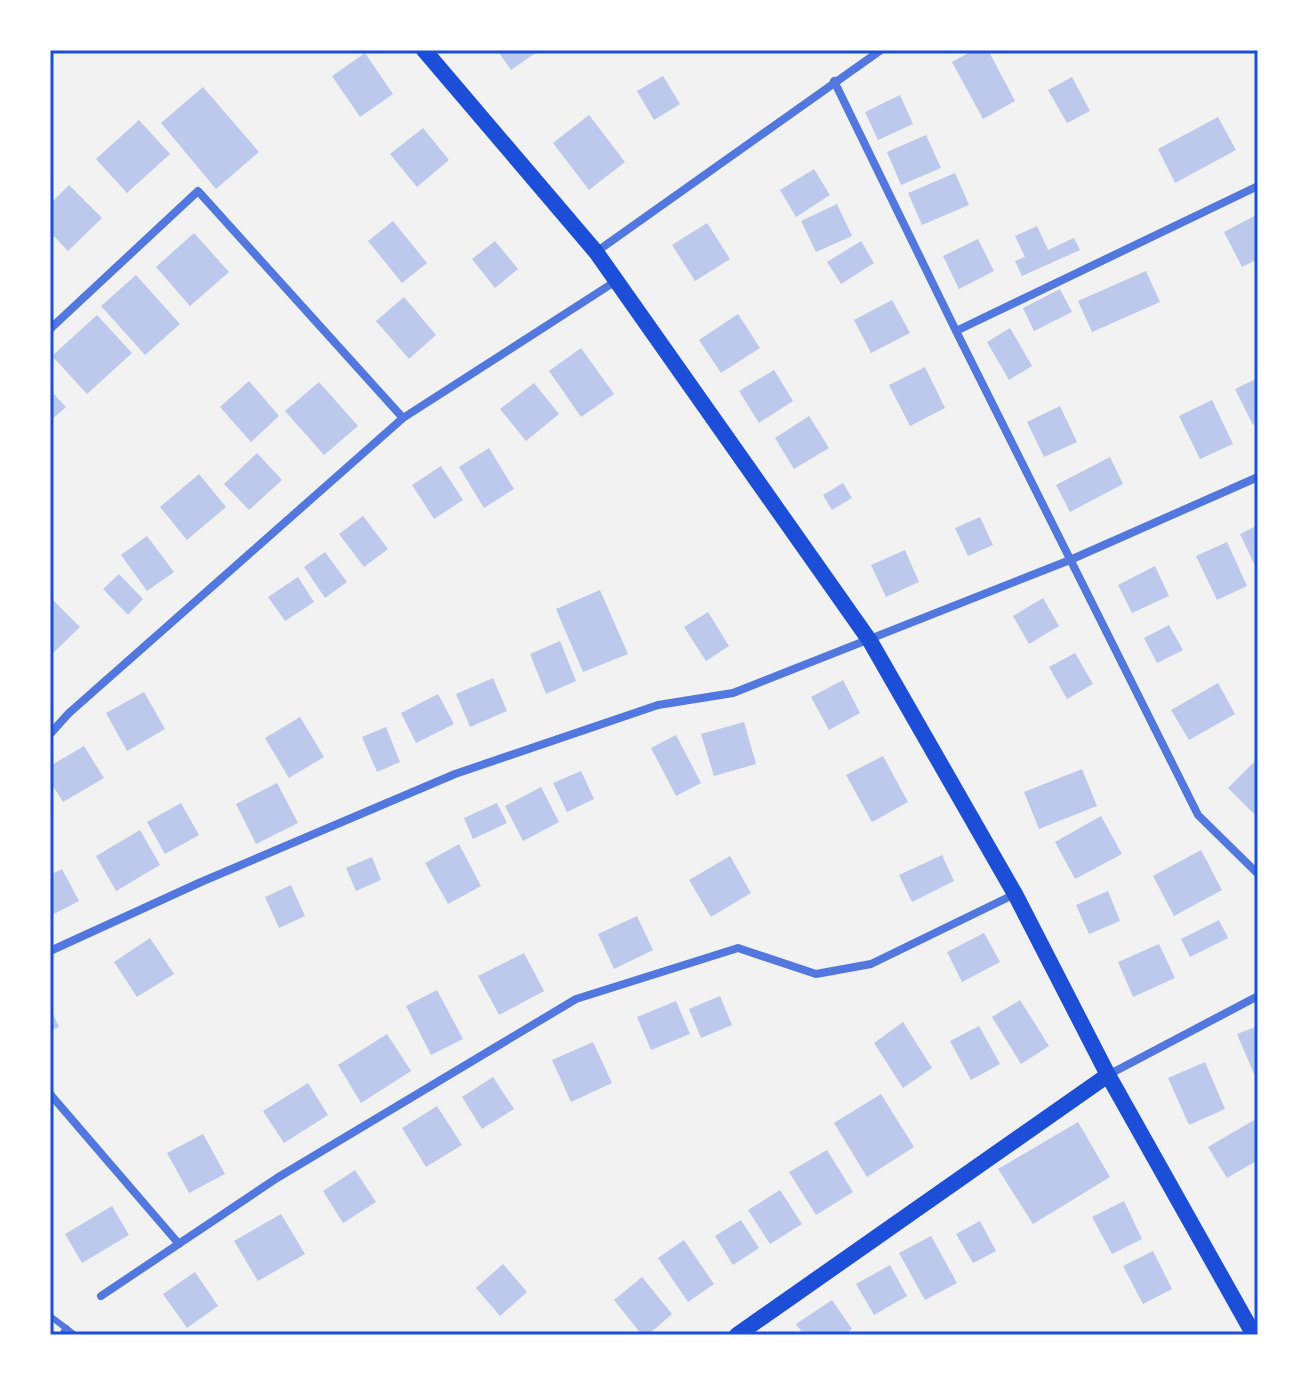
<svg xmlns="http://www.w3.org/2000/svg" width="1308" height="1385" font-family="'Work Sans',sans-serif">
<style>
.building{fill:#bdc9ec}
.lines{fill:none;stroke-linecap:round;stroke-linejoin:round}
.service{stroke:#5277de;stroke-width:6}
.minor{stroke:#5277de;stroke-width:8}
.secondary{stroke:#1d4ed8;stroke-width:16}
.neatline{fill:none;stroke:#1d4ed8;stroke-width:3}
</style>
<rect width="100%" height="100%" fill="#f2f2f2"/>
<!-- building -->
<path class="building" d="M497,50H540L511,70Z
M974,50H988L1015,101L983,119L952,62Z
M365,53L393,94L360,117L332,76Z
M663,76L680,104L654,120L637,91Z
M1072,77L1090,111L1067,123L1048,90Z
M203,87L259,152L216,189L161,123Z
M900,95L913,124L878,140L865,112Z
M589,115L625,162L589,190L553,143Z
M1218,117L1236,150L1175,183L1158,149Z
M139,120L170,154L127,193L96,159Z
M423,128L449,160L417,187L390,154Z
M926,135L941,168L901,185L887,152Z
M814,169L830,195L796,217L780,190Z
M955,173L969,205L922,225L908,193Z
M69,185L102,218L68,251L50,232V204Z
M837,204L852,236L816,252L801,221Z
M1258,214V259L1242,267L1224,232Z
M393,221L427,263L402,283L368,241Z
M707,223L730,259L695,281L672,245Z
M1037,226L1048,250L1074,238L1080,250L1022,276L1015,261L1025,257L1015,236Z
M194,233L229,272L190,306L156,267Z
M978,239L994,271L959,289L943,256Z
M495,241L518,269L495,288L472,259Z
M861,241L874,263L841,284L827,262Z
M1146,271L1160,302L1092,332L1078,301Z
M136,275L180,324L145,355L101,306Z
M1060,289L1072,312L1034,331L1023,308Z
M404,297L436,335L409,359L376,321Z
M892,300L910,333L871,353L854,320Z
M738,314L760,348L721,373L699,340Z
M97,315L132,353L87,394L52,356Z
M1010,328L1032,366L1009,380L987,342Z
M581,348L614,394L581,417L549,371Z
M925,367L945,408L910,426L889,385Z
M774,370L793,401L759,423L739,391Z
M1258,378V423L1253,425L1235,389Z
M249,381L279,416L251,442L220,407Z
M319,382L358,426L324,455L285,411Z
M534,383L559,414L526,441L500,409Z
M50,390L66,407L50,421Z
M1212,400L1233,444L1200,459L1179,416Z
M1060,406L1077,442L1044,457L1027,422Z
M809,416L829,448L794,469L775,438Z
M489,448L514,489L484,508L459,467Z
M257,453L282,480L249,510L224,484Z
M1110,457L1123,484L1070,512L1056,485Z
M441,466L463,500L434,519L412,485Z
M199,474L226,507L187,540L160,507Z
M843,483L852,498L832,510L823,495Z
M363,516L388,549L364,567L339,534Z
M980,517L993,545L968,556L955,528Z
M1258,525V572L1240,534Z
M147,536L174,572L147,591L121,555Z
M1227,542L1247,586L1217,600L1196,556Z
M905,550L919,582L886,597L871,565Z
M325,552L347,582L325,598L304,567Z
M1155,566L1169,596L1132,613L1118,585Z
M119,574L143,599L128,615L103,589Z
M298,577L314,602L285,621L268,597Z
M600,590L628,654L583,672L556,609Z
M50,597L80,627L50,656Z
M1043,598L1059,626L1029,644L1013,616Z
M708,612L729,646L706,661L684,627Z
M1169,625L1183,650L1157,663L1144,638Z
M560,641L576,681L546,694L530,654Z
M1075,653L1093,684L1067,699L1049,667Z
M493,678L507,711L470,727L456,694Z
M843,680L860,713L829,730L811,697Z
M1218,683L1235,714L1189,740L1171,710Z
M144,692L165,729L127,751L106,713Z
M438,694L454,724L416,743L401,713Z
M300,717L324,757L289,778L265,738Z
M744,722L756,764L714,776L701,734Z
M386,727L400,762L377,772L362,737Z
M676,735L701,783L676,796L651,748Z
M84,746L104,778L63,802L50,781V766Z
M883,756L908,802L872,822L846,775Z
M1258,758V810L1254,814L1228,788Z
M1082,769L1097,806L1039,829L1024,792Z
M581,771L594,799L567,812L553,783Z
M277,783L298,823L256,844L236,804Z
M541,787L559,822L523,841L505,806Z
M181,803L199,835L165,854L147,822Z
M497,803L507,823L473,839L464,818Z
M1101,816L1122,854L1075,879L1055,842Z
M140,830L160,865L116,891L96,856Z
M459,844L481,886L448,904L425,863Z
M1201,850L1222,890L1174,916L1153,876Z
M942,855L954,881L912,902L899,875Z
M730,856L751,893L711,917L689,880Z
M372,857L381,880L356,891L346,868Z
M62,869L79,901L50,916V875Z
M291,885L305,916L279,928L265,897Z
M1108,891L1120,921L1089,934L1076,905Z
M637,916L653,950L614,969L598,934Z
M1219,920L1228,938L1190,957L1181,939Z
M984,933L1000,962L962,982L947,952Z
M150,938L174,974L137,997L114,962Z
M1159,944L1175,978L1133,997L1118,962Z
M524,953L544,991L499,1015L478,976Z
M437,990L463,1039L431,1055L406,1006Z
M720,996L732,1025L701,1038L689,1009Z
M1020,1000L1049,1046L1021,1064L992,1017Z
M676,1001L690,1034L651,1050L637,1017Z
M50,1007L59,1027L50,1031Z
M903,1022L932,1068L903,1088L874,1043Z
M979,1026L1000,1064L971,1080L950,1041Z
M1258,1026V1072L1254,1074L1237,1034Z
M387,1034L411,1071L361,1103L338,1065Z
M593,1042L612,1083L571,1102L552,1060Z
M1205,1062L1225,1109L1189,1125L1168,1078Z
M493,1077L514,1109L482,1129L462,1097Z
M308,1083L328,1115L284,1143L263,1111Z
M881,1094L914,1147L867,1177L834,1123Z
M437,1106L462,1145L426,1167L402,1128Z
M1254,1120L1258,1128V1160L1227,1178L1208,1147Z
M1078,1122L1110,1177L1033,1224L998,1169Z
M203,1134L225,1174L189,1193L167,1153Z
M827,1150L853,1192L816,1215L789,1172Z
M355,1170L376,1202L343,1223L323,1191Z
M780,1190L802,1224L770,1244L748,1210Z
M1124,1201L1142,1239L1112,1254L1092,1217Z
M112,1206L129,1235L82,1263L65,1234Z
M281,1214L305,1254L258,1281L234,1241Z
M741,1220L759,1248L733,1265L715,1236Z
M980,1221L996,1251L973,1263L956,1234Z
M931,1236L957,1283L925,1300L899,1253Z
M684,1240L714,1284L688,1302L658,1258Z
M1153,1251L1172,1289L1143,1304L1123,1266Z
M503,1264L527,1292L500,1316L476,1288Z
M890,1265L907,1296L874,1315L856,1284Z
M195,1272L218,1306L187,1328L163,1294Z
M642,1277L672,1314L648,1335H642L614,1300Z
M832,1300L852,1329L844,1335H804L796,1324Z"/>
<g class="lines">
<!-- service -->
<path class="service" d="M50,1316L75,1335"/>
<!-- minor -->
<path class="minor" d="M834,81L956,331L1198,815L1258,874
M596,252L881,50
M50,329L198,191L403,418
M956,331L1258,186
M50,734L69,713L403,418L616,281
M50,951L201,882L455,774L658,705L733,693L1070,560L1258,477
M1108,1075L1258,996
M50,1094L179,1244
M101,1296L277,1178L576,999L738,948L816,974L871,964L1015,894
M63,1335L66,1329"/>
<!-- secondary -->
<path class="secondary" d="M424,50L596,252L870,641L1015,894L1108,1075L1254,1335
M737,1335L1108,1075"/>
</g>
<!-- border -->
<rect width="1308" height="1385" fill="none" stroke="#ffffff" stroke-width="104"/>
<rect x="52" y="52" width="1204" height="1281" class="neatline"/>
</svg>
